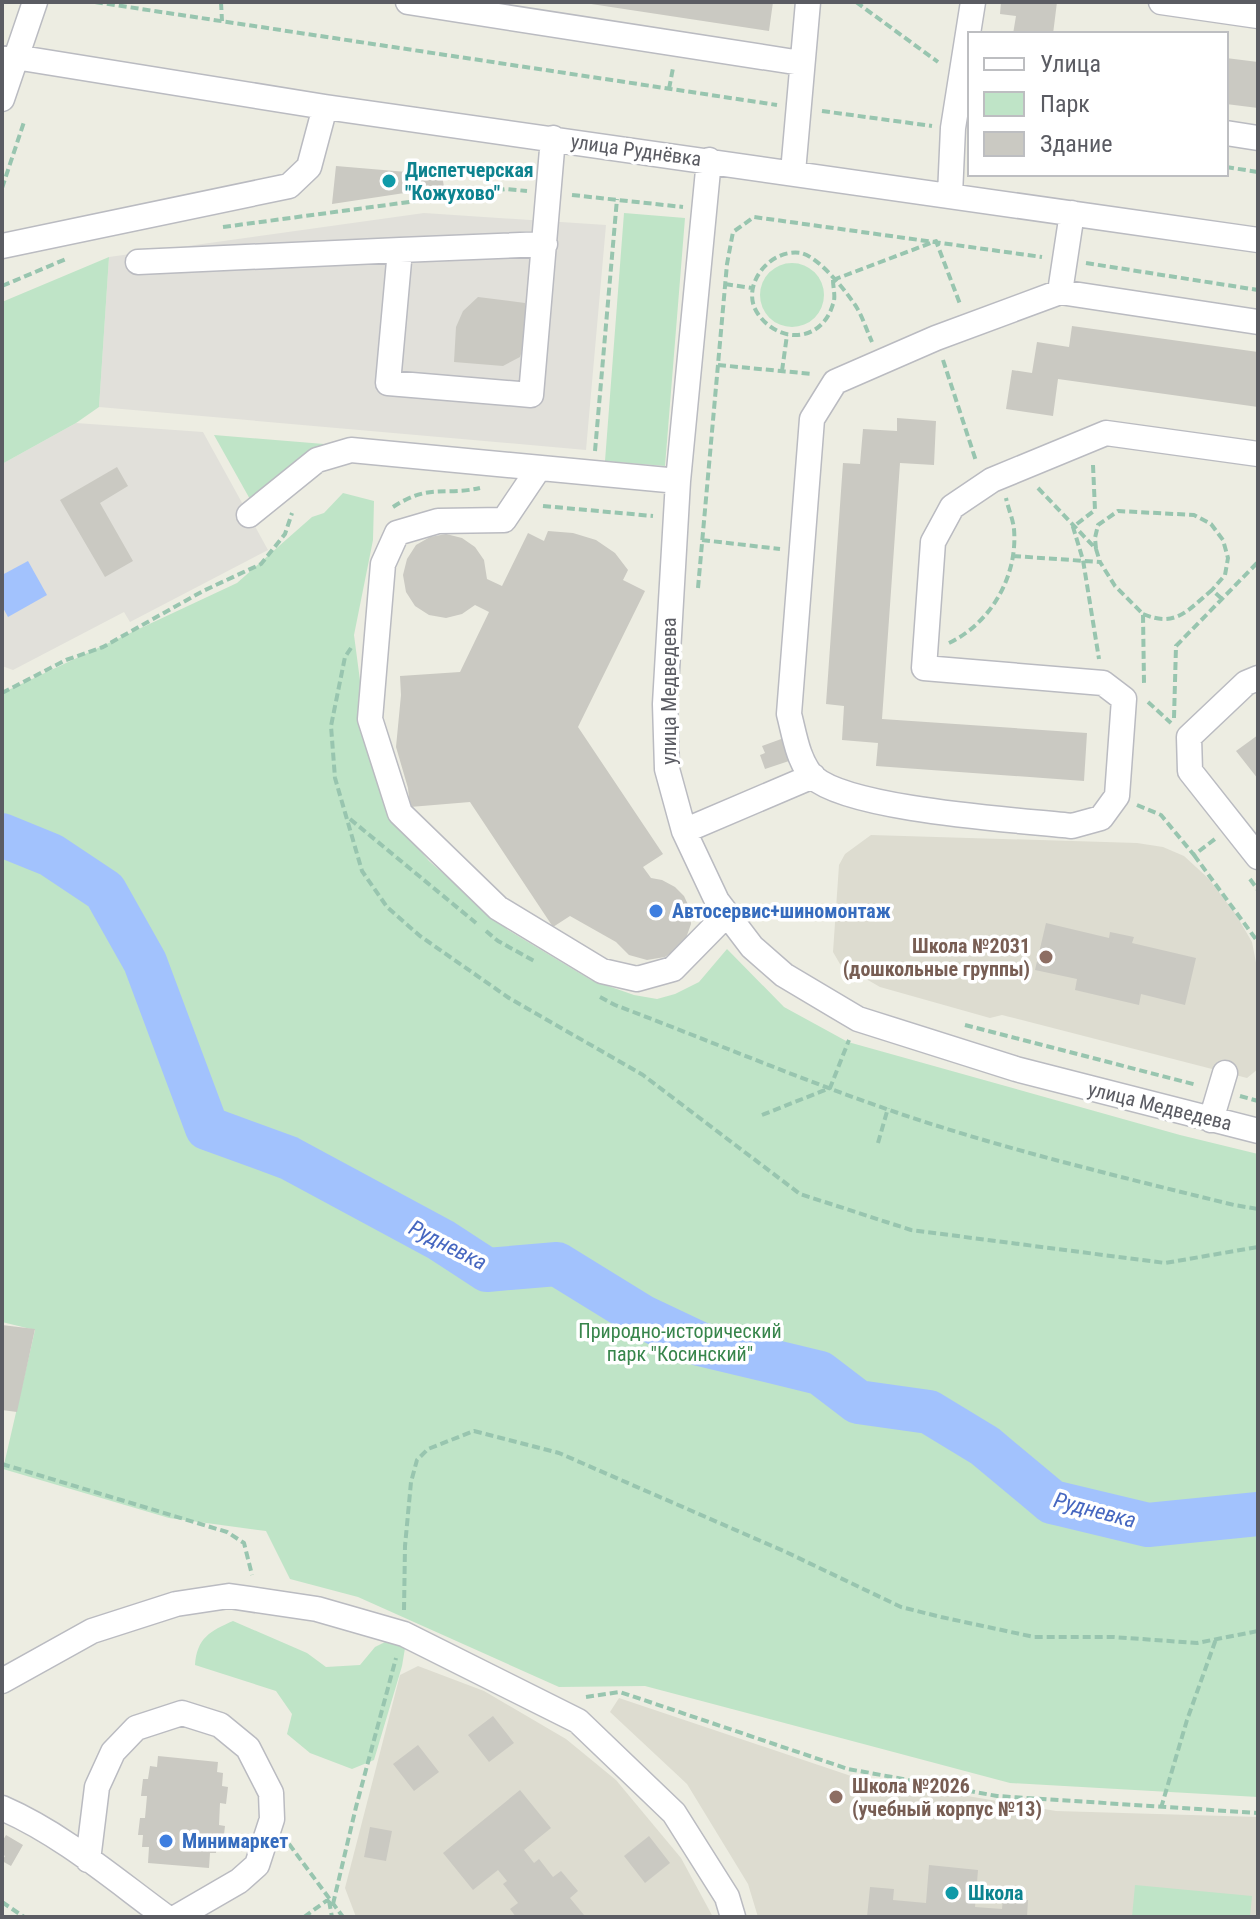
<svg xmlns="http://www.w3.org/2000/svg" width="1260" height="1919" font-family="'Roboto Condensed',sans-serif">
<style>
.industrial{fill:#e1e0da}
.education{fill:#dddcd0}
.green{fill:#bfe4c7}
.water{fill:#a2c2fd}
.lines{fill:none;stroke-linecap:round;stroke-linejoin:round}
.river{stroke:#a2c2fd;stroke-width:44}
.building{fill:#cac9c2}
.minor-casing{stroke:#babbc1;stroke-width:27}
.path{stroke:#98c5af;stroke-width:4;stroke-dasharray:8 4;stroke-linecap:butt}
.minor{stroke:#fff;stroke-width:24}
.culture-dot{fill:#0f9aa8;stroke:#fff;stroke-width:3}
.shop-dot{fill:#3f7fe0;stroke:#fff;stroke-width:3}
.education-dot{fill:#8d6e63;stroke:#fff;stroke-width:3}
.labels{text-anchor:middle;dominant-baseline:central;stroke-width:7;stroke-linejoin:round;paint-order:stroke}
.street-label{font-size:20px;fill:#5b5c63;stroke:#fff}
.culture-label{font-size:20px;font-weight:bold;fill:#0d838f;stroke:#fff;text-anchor:start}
.shop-label{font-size:20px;font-weight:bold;fill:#366cbe;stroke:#fff;text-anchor:start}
.education-label{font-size:20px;font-weight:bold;fill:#785e54;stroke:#fff;text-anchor:end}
.park-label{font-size:20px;fill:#37854b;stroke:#fff}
.water-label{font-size:22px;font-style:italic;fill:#4667c0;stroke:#fff}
</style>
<rect width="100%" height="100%" fill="#edede2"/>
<!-- industrial -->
<path class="industrial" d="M424,213L606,225L586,450L99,407L109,257Z
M76,423L203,432L268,550L130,622L124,612L13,670L2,666V464Z"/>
<!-- education -->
<path class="education" d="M871,835L1137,843L1163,847L1184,856L1208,878L1235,913L1252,942L1258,973V1069L1247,1078L1002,1015L990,1018L880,987L840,964L833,952L839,865L845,854Z
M418,1666L484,1691L566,1739L616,1780L681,1858L713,1917H356L345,1888L400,1675Z
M619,1698L854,1777L1056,1811L1258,1817V1917H758L748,1884L687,1784L610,1712Z"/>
<!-- green -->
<path class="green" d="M624,213L685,218L665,466L605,461Z
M109,257L99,407L76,423L2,464V302Z
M760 295a32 32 0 1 1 64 0a32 32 0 1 1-64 0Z
M214,435L324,444L251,501Z
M343,493L374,501L373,540L354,635L371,764L387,812L429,861L508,930L591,980L634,995L657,999L675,994L699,982L727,949L784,1007L848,1042L1180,1135L1258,1154V1797L1010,1783L645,1686L559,1687L358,1597L290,1579L266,1531L169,1518L3,1469L35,1330L2,1322V693L237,583L312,517L324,513Z
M233,1621L307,1653L326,1667L360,1665L375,1647L391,1639L405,1648L402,1666L374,1760L352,1769L310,1753L287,1734L292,1714L276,1691L195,1665C197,1638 210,1631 233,1621Z
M1135,1885L1252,1896L1250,1917H1132Z"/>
<!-- water -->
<path class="water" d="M28,561L47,595L8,617L2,606V575Z"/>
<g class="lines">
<!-- river -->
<path class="river" d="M2,835L51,855L105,891L145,962L207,1128L289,1158L441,1240L487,1270L557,1264L643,1317L700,1344L820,1373L858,1402L929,1412L985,1446L1052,1502L1148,1525L1258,1514"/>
</g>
<!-- building -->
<path class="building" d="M578,2H773L769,31Z
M1001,2H1057L1053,34H1013L1016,16L1000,14Z
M1226,58L1258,62V108L1226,104Z
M336,166L442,175L444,187L332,204Z
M478,297L525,303V341L520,357L503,366L454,362L456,327L463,311Z
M1072,326L1258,352V407L1058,379L1053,416L1006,409L1012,370L1032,373L1037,342L1069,347Z
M897,418L936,421L934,465L900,463L882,719L1087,733L1084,781L876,766L878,743L842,740L844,706L826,704L843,463L860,464L863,429L897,431Z
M117,467L128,486L100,503L133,561L105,577L60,500Z
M548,531L573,533L596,540L615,553L628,570L623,580L645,591L578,727L663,854L643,867L651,878L662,880L675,887L684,896L690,909L691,924L686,938L677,949L665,957L647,960L629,955L616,942L570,916L553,927L470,802L410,807L408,788L396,747L401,695L400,676L460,672L489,612L475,605L462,614L446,618L429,615L415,606L406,592L403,575L407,559L416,545L430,537L446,534L462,538L475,547L484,560L487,579L502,586L528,533L544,541Z
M1258,735V779L1236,751Z
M784,738L792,760L765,769L760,755L765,753L762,746Z
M1046,923L1109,938L1110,932L1134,937L1132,943L1196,958L1185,1005L1141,994L1139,1005L1075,990L1077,979L1035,970Z
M2,1325L35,1329L17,1412L2,1410Z
M493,1716L514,1743L489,1762L468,1735Z
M418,1745L439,1772L414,1791L393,1764Z
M158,1756L218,1762L217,1772L223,1773L222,1786L228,1787L226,1804L220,1803L219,1825L225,1826L223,1843L217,1842L216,1853H210L209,1868L148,1863L149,1847H142L143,1835H138L140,1818H145L147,1796H141L143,1779H148L150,1766L157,1767Z
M520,1790L551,1828L524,1850L534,1863L539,1859L553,1877L561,1871L578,1891L570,1898L584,1915L582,1917H516L510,1909L518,1903L503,1884L507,1881L498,1870L473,1890L443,1853Z
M370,1827L392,1831L386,1861L364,1857Z
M6,1835L23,1845L11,1866L2,1861L5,1856L2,1854V1842Z
M649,1836L670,1863L645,1883L624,1856Z
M929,1865L978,1870L975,1907L1002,1909L1003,1898L1028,1900L1027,1917H867L870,1887L894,1889L893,1900L926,1903Z"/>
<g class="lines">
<!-- minor casing -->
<g class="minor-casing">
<path id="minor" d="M408,2L801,63
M1161,2L1258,16
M2,59L15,57L325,107L1258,240
M2,99L35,2
M1226,133L1258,138
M709,160L678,481L665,704L667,769L684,831L717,901L752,947L784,975L858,1019L1016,1069L1258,1131
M793,172L808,2
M950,195L953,128L973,2
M545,244L400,250L388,383L531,395L553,138
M2,246L289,186L309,167L325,107
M138,262L400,250
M1060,292L1072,213
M1258,322L1060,292L936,338L835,382L812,419L789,714C794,733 798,762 813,777C850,810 1018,820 1072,826L1101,818L1117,796L1124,699L1103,683L924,668L933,542L952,507L992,480L1106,433L1258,454
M539,468L504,520L438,521L397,533L383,564L370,719L400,813L498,908L602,971L637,979L673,969L727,914
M249,515L317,460L351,450L678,481
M1258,678L1246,683L1189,737L1190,771L1258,857
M684,831L813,776
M1211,1120L1225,1073
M2,1681L92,1631L176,1604L229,1596L317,1609L404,1634L578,1721L674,1813L727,1897L733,1917
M2,1808C62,1834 114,1879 166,1917
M88,1860L97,1787L113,1752L136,1728L182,1713L220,1725L248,1748L271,1793L272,1819L257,1865L239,1881L177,1917"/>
</g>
<!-- path -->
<path class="path" d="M95,2L777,105
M221,2L222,21
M856,2L938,62
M669,89L673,68
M822,111L932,126
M1226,167L1258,172
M2,188L24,122
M572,195L683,207
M223,227L506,189L527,191
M1086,263L1258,290
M833,280C833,288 836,297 833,304C822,342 780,345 758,314C739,287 769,248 801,253C819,257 847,292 857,308C863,318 867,331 872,342
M833,280L936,241L960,304
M725,284L752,288
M2,286L66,259
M943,360L976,461
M718,365L813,374
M782,371L787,335
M595,451L617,199
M1093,465L1095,510L1073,527L1083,560L1099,659
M1038,488L1096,549L1100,562
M543,506L653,516
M393,507C430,483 444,496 480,488
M702,540L780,549
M1096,549L1095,538L1098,525L1118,511L1194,515L1211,524L1223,540L1228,558L1225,575L1212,590
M1013,556L1100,562L1115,586L1143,614L1144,683
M698,588L727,264L733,232L754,217L1042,257
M1143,614C1176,628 1188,610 1212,590L1221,598
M949,643C991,623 1018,576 1014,529C1013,519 1008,508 1006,498
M351,648L345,657L331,726L335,778L362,871L387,907L420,936L509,998L643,1075L800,1194L911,1230L1165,1263L1258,1247
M2,693L66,660L103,647L203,591L261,564L285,534L292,513
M1148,702L1171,723
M1174,718L1176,646L1258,562
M1137,805L1161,815L1194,855L1215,839
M350,819L476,923
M1194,855L1258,942
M1250,879L1258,890
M486,931L498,941L536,962
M600,997L615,1005C729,1048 841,1097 957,1132C1049,1160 1141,1182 1234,1205L1258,1209
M965,1025L1197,1085
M1240,1096L1258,1101
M762,1115L830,1088L849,1040
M878,1143L888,1108
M2,1464L227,1532L244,1543L252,1575
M404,1610L405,1546L411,1482L417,1460L428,1449L474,1431L559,1453L786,1552L901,1607L941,1617L1034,1637H1113L1197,1643L1258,1631
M586,1697L620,1692L848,1769L997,1796L1258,1813
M1161,1808L1187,1720L1216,1639
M289,1844L343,1917
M329,1901L332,1917
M2,1902L24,1917
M333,1904L356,1807L396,1658
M304,1917L329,1899"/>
<!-- minor -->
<use href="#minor" class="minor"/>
</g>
<!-- markers -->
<g class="culture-dot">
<circle cx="389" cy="181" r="8"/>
<circle cx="952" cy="1893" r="8"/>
</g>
<g class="shop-dot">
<circle cx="656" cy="911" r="8"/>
<circle cx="166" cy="1841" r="8"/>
</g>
<g class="education-dot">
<circle cx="1046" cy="957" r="8"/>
<circle cx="836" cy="1797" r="8"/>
</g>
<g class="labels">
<!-- street labels -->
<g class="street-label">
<text transform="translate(636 150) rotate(8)">улица Руднёвка</text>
<text transform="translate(669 691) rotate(-90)">улица Медведева</text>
<text transform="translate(1160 1106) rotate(14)">улица Медведева</text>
</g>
<!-- culture labels -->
<g class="culture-label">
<text x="405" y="170">Диспетчерская<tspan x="405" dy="23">"Кожухово"</tspan></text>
<text x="968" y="1893">Школа</text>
</g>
<!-- shop labels -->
<g class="shop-label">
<text x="672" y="911">Автосервис+шиномонтаж</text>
<text x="182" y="1841">Минимаркет</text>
</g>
<!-- education labels -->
<g class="education-label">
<text x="1030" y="946">Школа №2031<tspan x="1030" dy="23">(дошкольные группы)</tspan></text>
<text x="852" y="1786" text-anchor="start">Школа №2026<tspan x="852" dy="23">(учебный корпус №13)</tspan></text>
</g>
<!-- park labels -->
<g class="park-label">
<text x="680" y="1331">Природно-исторический<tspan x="680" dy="23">парк "Косинский"</tspan></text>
</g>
<!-- water labels -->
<g class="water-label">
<text transform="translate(448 1245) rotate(27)">Рудневка</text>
<text transform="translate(1095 1510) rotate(15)">Рудневка</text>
</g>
</g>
<!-- border -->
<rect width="1260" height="1919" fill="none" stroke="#5b5c63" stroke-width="8"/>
<!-- legend -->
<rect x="968" y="32" width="260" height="144" fill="#ffffff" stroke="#bdbec1" stroke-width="2"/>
<rect x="984" y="58" width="40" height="12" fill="#ffffff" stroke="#bdbec1" stroke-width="2"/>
<text x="1040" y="72" font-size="24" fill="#5b5c63">Улица</text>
<rect x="984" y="92" width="40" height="24" fill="#bfe4c7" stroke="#bdbec1" stroke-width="2"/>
<text x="1040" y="112" font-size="24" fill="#5b5c63">Парк</text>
<rect x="984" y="132" width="40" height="24" fill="#cac9c2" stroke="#bdbec1" stroke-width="2"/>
<text x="1040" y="152" font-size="24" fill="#5b5c63">Здание</text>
</svg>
